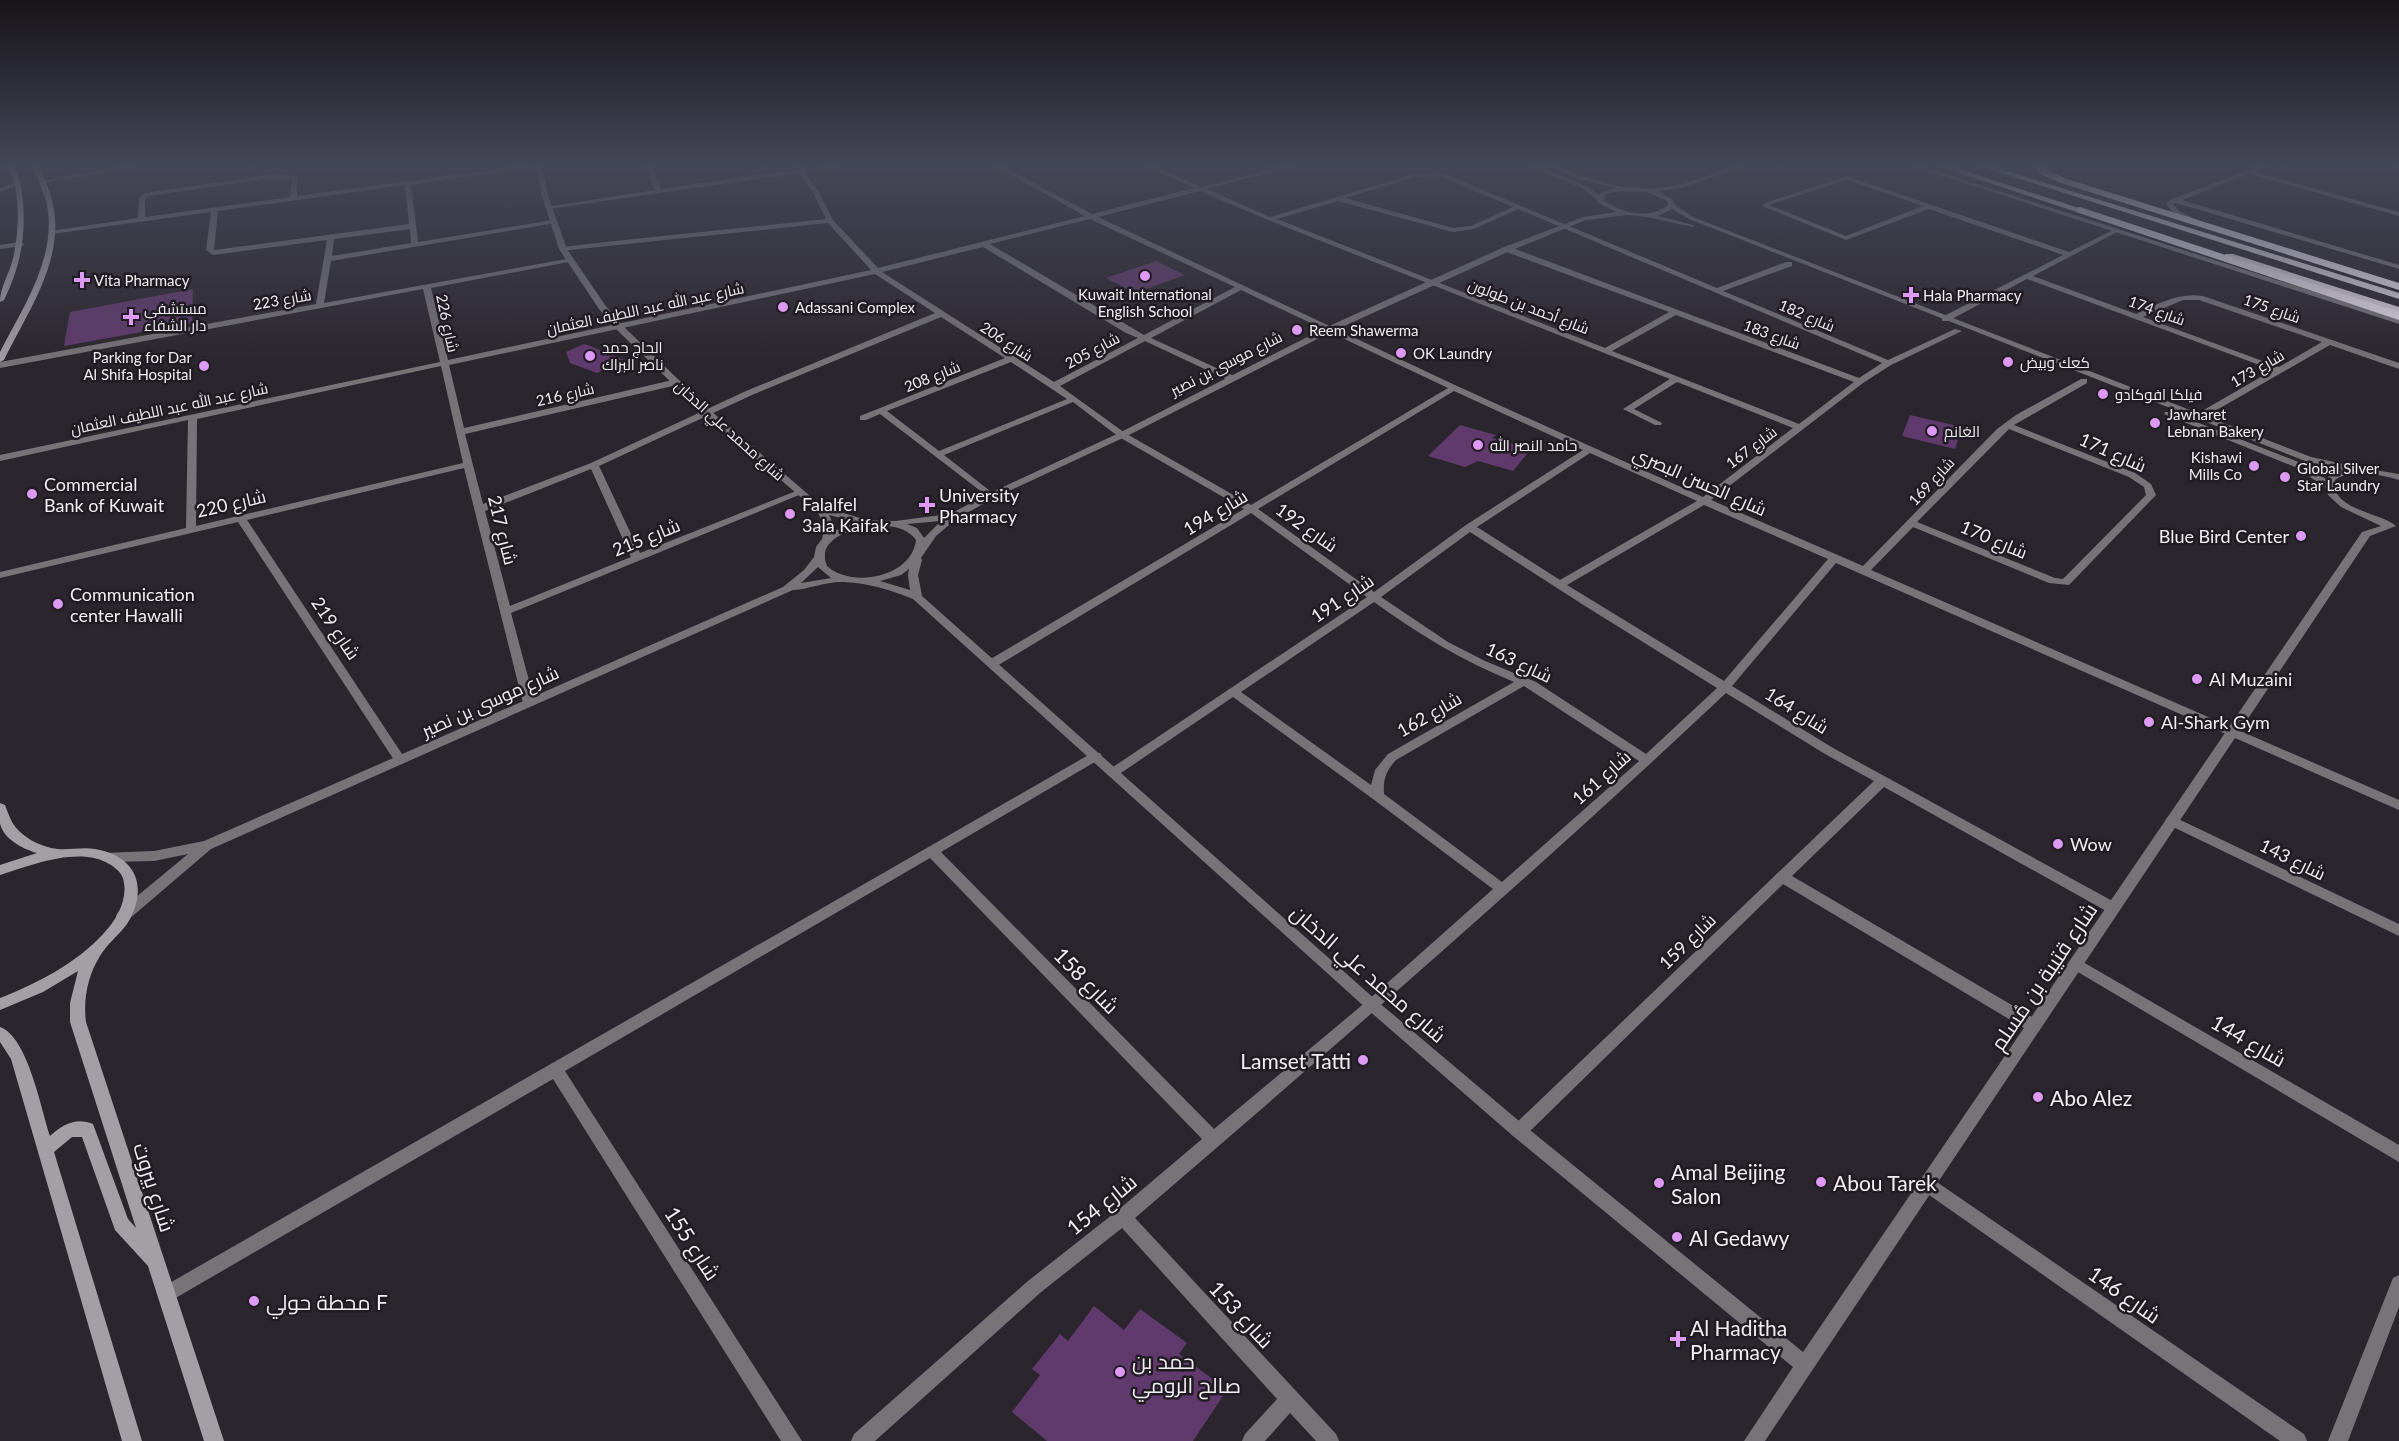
<svg xmlns="http://www.w3.org/2000/svg" width="2399" height="1441" font-family="Lato,Cairo,sans-serif">
<style>
.building{fill:#613a6d}
.lines{fill:none;stroke-linecap:round;stroke-linejoin:round}
.minor{fill:#777478;fill-rule:evenodd}
.tertiary{fill:#777478;fill-rule:evenodd}
.secondary{fill:#a49fa5;fill-rule:evenodd}
.trunk{fill:#d6d0d8;fill-rule:evenodd}
.motorway{fill:#e6dfe9;fill-rule:evenodd}
.poi-dot{fill:#dd99f3;stroke:#211c23;stroke-width:2}
.labels{text-anchor:middle;dominant-baseline:central;stroke-width:5;stroke-linejoin:round;paint-order:stroke}
.far-poi-label{font-size:15px;fill:#f1edf2;stroke:#211c23;text-anchor:start}
.far-street-label{font-size:15px;fill:#f1edf2;stroke:#211c23}
.street-label{font-size:18px;fill:#f1edf2;stroke:#211c23}
.poi-label{font-size:18px;fill:#f1edf2;stroke:#211c23;text-anchor:start}
.near-street-label{font-size:21px;fill:#f1edf2;stroke:#211c23}
.near-poi-label{font-size:21px;fill:#f1edf2;stroke:#211c23;text-anchor:start}
</style>
<rect width="100%" height="100%" fill="#2b262d"/>
<!-- building -->
<path class="building" d="M1156,261L1185,275L1135,293L1106,278Z
M193,289L192,323L64,346L70,312Z
M584,344L590,346L624,360L597,373L570,363L566,352Z
M1910,415L1962,427L1955,449L1902,436Z
M1460,425L1496,435L1492,438L1531,449L1513,471L1478,461L1465,467L1428,456Z
M1094,1306L1124,1330L1140,1309L1187,1343L1179,1354L1227,1390L1193,1441H1047L1012,1412L1040,1375L1032,1369L1060,1334L1068,1341Z"/>
<g class="lines">
<!-- minor -->
<path class="minor" d="M520,166H535L411,185L418,242L553,220L556,222L555,223L331,261L324,303L572,258V262H569L431,288L448,360L871,270L828,223L560,251V247H563L596,243L826,219L812,191L799,173L549,209L546,207L655,190L646,166H652L661,189L797,169L795,166H801L803,169L837,166L834,168L805,172L818,191L833,220L878,268L1085,216L995,166H1002L1092,214L1194,188L1145,166H1153L1201,187L1285,166H1294L1207,189L1270,217L1414,174L1440,172L1717,288L1786,262H1792V266L1723,291L1888,360L1955,329L1962,331L1891,365L1863,383L1711,500L1863,566L1997,429L2016,415L2081,379H2087V383L2014,425L2135,473L2151,484L2156,495L2069,585L2049,583L1913,527L1871,570L2399,800V810L1836,563L1732,686L1833,748L2118,904L2120,908L2118,912L2113,913L2108,912L1884,787L1792,876L2039,1021L2042,1026L2039,1031L2034,1032L2029,1031L1783,884L1525,1136L1519,1138L1513,1136L1511,1131L1513,1126L1874,781L1825,754L1726,693C1534,874 1335,1046 1135,1218L1336,1434L1339,1441H1316L1290,1413L1265,1441H1242L1245,1434L1277,1399L1122,1228L1040,1293L875,1441H851L854,1434L1028,1281L1117,1211L1202,1139L930,858L565,1071L802,1441H781L553,1079L167,1303L161,1300L158,1294L161,1288L1092,753H1100L1102,756L1100,759L941,852L1214,1129L1367,1001L1493,889L1373,799L1233,697L1118,775H1110L1108,772L1110,769L1367,597L1251,513L997,666H989L987,663L989,660L1244,509L1119,437L1073,402L944,455L994,494V498L991,499L880,414L866,420H860V416L1005,358L941,317L752,395L599,466L640,553L796,491L799,490L804,493L511,613L535,703L533,706H525L523,703L464,468L247,520L404,757L406,760L404,763H396L238,522L0,578V572L186,528L188,420L0,461V455L440,362L423,289L0,368V362L316,304L327,240L213,255L206,250L211,212L52,234L48,232L50,231L138,218L139,198L145,193L274,174L297,176V196ZM1439,176L1513,207L1471,226L1453,228L1345,198L1416,177ZM274,178L292,179L290,197L145,217V199L149,196ZM405,185L409,224L214,250L218,211ZM1200,191L1268,220L1670,379L1623,409L1655,425H1661L1662,423L1634,409L1677,382L1793,428L1703,497L1457,386L1098,217ZM1338,201L1453,232L1474,229L1518,209L1882,363L1859,378L1510,247H1504V251L1669,312L1605,348L1277,219ZM1090,219L1235,287L1144,335L990,244ZM410,229L411,243L332,256L334,239ZM983,247L1126,333L1138,338L1054,382L882,272ZM875,274L935,313L746,391L591,463L483,504L465,434L677,385L681,382L677,379L464,428L449,365ZM1241,290L1448,388L1251,505L1125,433L1060,386L1145,341L1228,380H1234V376L1151,338ZM1676,315L1854,382L1799,424L1612,351ZM1011,362L1067,399L939,451L887,411ZM441,366L463,463L196,526L197,419ZM1454,391L1583,450L1466,525L1374,592L1258,509ZM2009,429L2129,477L2144,487L2146,495L2063,579L2055,578L1917,522ZM1590,453L1697,501L1560,580L1477,527ZM591,469L631,557L510,606L485,511ZM1704,505L1828,559L1724,681L1567,585ZM1470,532L1585,606L1717,688L1646,754L1536,682L1485,661L1448,642L1381,597ZM1374,602C1418,634 1463,661 1514,682L1388,754L1375,770L1371,785L1241,692ZM1524,686L1639,761L1502,882L1384,794C1383,779 1386,771 1396,760Z
M2259,166H2267L2255,172L2399,212V216L2249,174L2182,200L2399,265V269L2176,203L2173,204L2179,211L2199,221C2189,226 2171,213 2166,203L2172,199Z
M2394,166H2399V168L2395,167Z
M1847,176L2069,252L2115,229H2119V231L2033,276L2136,314C2158,304 2178,292 2203,296L2399,363V369L2330,345L2201,419H2195V415L2273,370L2027,279L1948,321H1942V317L2063,255L1929,209L1846,240L1762,206L1765,203ZM1847,180L1923,206L1846,236L1769,205ZM2183,300H2199L2322,342L2279,367L2143,317Z
M16,182L21,183L0,192V188Z
M20,242L24,244L23,246L0,249V245Z
M2172,816L2399,924V936L2167,824L2165,821L2167,818Z
M2076,958L2399,1145V1162L2071,968L2069,964L2071,960Z
M1928,1176L2304,1434L2307,1441H2280L1922,1190L1920,1184L1922,1178Z
M2399,1275V1307L2348,1441H2328L2393,1278Z"/>
<!-- tertiary -->
<path class="tertiary" d="M125,166H138L43,183L40,181Z
M536,166H542L548,196L567,249L605,305L622,325L711,411L823,507L867,520L895,521L950,514L988,494L1119,433L1327,327L1504,247L1583,217L1616,212L1597,202V200L1582,188L1530,166H1538L1586,186L1599,195L1602,192L1616,188L1580,179L1547,166H1555L1584,177L1622,187L1651,189L1679,185L1737,166H1745L1682,188L1658,191L1672,199L1675,205L1693,217L2311,457L2362,468L2399,474V480C2381,475 2352,468 2335,480C2329,509 2382,513 2396,526L2370,536L1765,1441H1744L1793,1367L1513,1136L1367,1009L913,599C891,590 868,583 844,582C827,581 810,589 793,590L211,849L128,920L123,921L118,920L116,916L118,912L188,854L154,861L107,862L102,861L100,857L102,853L154,851L204,841L783,587L804,570L814,557L816,547L822,539L824,528L822,521L817,511L705,415L616,329L599,309L559,249L542,196ZM1621,191L1647,192L1667,201L1668,205C1650,220 1621,213 1603,200L1606,194ZM1672,209L1689,219L2305,461L2343,470L2334,472L2326,479L2301,463L2171,412H2165L2164,414L2295,467L2325,487L2328,495L2341,507L2381,526L2362,532L1803,1352L1525,1126L1377,1001L922,596L918,575L922,560L921,558L936,536L956,519L994,498L1125,437L1333,331L1510,251L1586,220L1627,215L1647,217L1693,227V225L1658,216ZM829,515L857,522L834,531L833,524ZM941,521L924,538L917,528L907,524ZM870,525C888,526 905,525 916,540C912,577 852,589 827,566C816,539 850,530 870,525ZM818,567L831,578L801,583ZM909,569L908,575L910,590L880,581L901,575Z
M1912,166H1921L2399,319V324Z"/>
<!-- secondary -->
<path class="secondary" d="M7,166H13C21,176 21,188 23,201C26,237 20,268 4,300L0,302C0,288 8,276 12,262C19,238 22,187 7,166Z
M33,166H39C44,179 51,192 53,205C65,260 27,313 4,360L0,362V352C23,307 57,258 47,205C44,192 37,179 33,166Z
M0,803L5,805C7,810 9,816 12,822C21,837 40,847 58,849C70,850 82,847 95,849C137,856 149,888 127,924C119,935 107,944 100,956C88,975 83,999 86,1022L224,1441H204L148,1266L115,1230L82,1137H72L54,1152L142,1441H122L11,1059L0,1042V1027C28,1037 41,1109 50,1136C62,1125 76,1117 93,1124L128,1219L136,1228L70,1022V1003L78,971L43,992L0,1010V998C38,983 77,963 104,933C116,920 127,901 124,883C123,874 118,870 111,865C81,845 31,865 0,875V865L37,853C23,849 3,839 0,823C0,817 0,809 0,803Z"/>
<!-- trunk -->
<path class="trunk" d="M1938,166H1950L2100,215L2092,217Z
M1979,166H1991L2399,293V299Z
M2225,254H2233L2399,307V314L2225,258Z"/>
<!-- motorway -->
<path class="motorway" d="M2035,166H2045L2046,169L2064,178L2399,283V290L2058,182L2039,173Z
M2080,207L2399,312V320L2076,212V208Z"/>
</g>
<!-- sky -->
<linearGradient id="sky" x2="0" y2="1"><stop stop-color="#181519"/><stop offset="0.45" stop-color="#444757"/><stop offset="1" stop-color="#444757" stop-opacity="0"/></linearGradient>
<rect width="2399" height="367" fill="url(#sky)"/>
<!-- markers -->
<g class="poi-dot">
<circle cx="1145" cy="276" r="6"/>
<path d="M79 271h6v6h6v6h-6v6h-6v-6h-6v-6h6z"/>
<path d="M1908 286h6v6h6v6h-6v6h-6v-6h-6v-6h6z"/>
<circle cx="783" cy="307" r="6"/>
<path d="M128 308h6v6h6v6h-6v6h-6v-6h-6v-6h6z"/>
<circle cx="1297" cy="330" r="6"/>
<circle cx="1401" cy="353" r="6"/>
<circle cx="590" cy="356" r="6"/>
<circle cx="2008" cy="362" r="6"/>
<circle cx="204" cy="366" r="6"/>
<circle cx="2103" cy="394" r="6"/>
<circle cx="2155" cy="423" r="6"/>
<circle cx="1932" cy="431" r="6"/>
<circle cx="1478" cy="445" r="6"/>
<circle cx="2254" cy="466" r="6"/>
<circle cx="2285" cy="477" r="6"/>
<circle cx="32" cy="494" r="6"/>
<path d="M924 496h6v6h6v6h-6v6h-6v-6h-6v-6h6z"/>
<circle cx="790" cy="514" r="6"/>
<circle cx="2301" cy="536" r="6"/>
<circle cx="58" cy="604" r="6"/>
<circle cx="2197" cy="679" r="6"/>
<circle cx="2149" cy="722" r="6"/>
<circle cx="2058" cy="844" r="6"/>
<circle cx="1363" cy="1060" r="6"/>
<circle cx="2038" cy="1097" r="6"/>
<circle cx="1821" cy="1182" r="6"/>
<circle cx="1659" cy="1183" r="6"/>
<circle cx="1677" cy="1237" r="6"/>
<circle cx="254" cy="1301" r="6"/>
<path d="M1675 1330h6v6h6v6h-6v6h-6v-6h-6v-6h6z"/>
<circle cx="1120" cy="1372" r="6"/>
</g>
<g class="labels">
<!-- far-poi labels -->
<g class="far-poi-label">
<text x="94" y="280">Vita Pharmacy</text>
<text x="1145" y="294" text-anchor="middle">Kuwait International<tspan x="1145" dy="17">English School</tspan></text>
<text x="1923" y="295">Hala Pharmacy</text>
<text x="795" y="307">Adassani Complex</text>
<text x="144" y="308">مستشفى<tspan x="144" dy="17">دار الشفاء</tspan></text>
<text x="1309" y="330">Reem Shawerma</text>
<text x="602" y="347">الحاج حمد<tspan x="602" dy="17">ناصر البراك</tspan></text>
<text x="1413" y="353">OK Laundry</text>
<text x="192" y="357" text-anchor="end">Parking for Dar<tspan x="192" dy="17">Al Shifa Hospital</tspan></text>
<text x="2020" y="362">كعك وبيض</text>
<text x="2115" y="394">فيلكا افوكادو</text>
<text x="2167" y="414">Jawharet<tspan x="2167" dy="17">Lebnan Bakery</tspan></text>
<text x="1944" y="431">الغانم</text>
<text x="1490" y="445">حامد النصر الله</text>
<text x="2242" y="457" text-anchor="end">Kishawi<tspan x="2242" dy="17">Mills Co</tspan></text>
<text x="2297" y="468">Global Silver<tspan x="2297" dy="17">Star Laundry</tspan></text>
</g>
<!-- far-street labels -->
<g class="far-street-label">
<text transform="translate(282 299) rotate(-10)">شارع 223</text>
<text transform="translate(1529 306) rotate(21)">شارع أحمد بن طولون</text>
<text transform="translate(645 308) rotate(-12)">شارع عبد الله عبد اللطيف العثمان</text>
<text transform="translate(2272 308) rotate(19)">شارع 175</text>
<text transform="translate(2157 310) rotate(20)">شارع 174</text>
<text transform="translate(1807 315) rotate(23)">شارع 182</text>
<text transform="translate(448 323) rotate(78)">شارع 226</text>
<text transform="translate(1772 334) rotate(20)">شارع 183</text>
<text transform="translate(1007 341) rotate(33)">شارع 206</text>
<text transform="translate(1092 350) rotate(-28)">شارع 205</text>
<text transform="translate(1226 363) rotate(-27)">شارع موسى بن نصير</text>
<text transform="translate(2257 368) rotate(-30)">شارع 173</text>
<text transform="translate(932 376) rotate(-22)">شارع 208</text>
<text transform="translate(565 394) rotate(-13)">شارع 216</text>
<text transform="translate(169 408) rotate(-12)">شارع عبد الله عبد اللطيف العثمان</text>
<text transform="translate(730 430) rotate(42)">شارع محمد علي الدخان</text>
<text transform="translate(1751 447) rotate(-37)">شارع 167</text>
<text transform="translate(1931 481) rotate(-47)">شارع 169</text>
</g>
<!-- street labels -->
<g class="street-label">
<text transform="translate(2113 452) rotate(24)">شارع 171</text>
<text transform="translate(1700 481) rotate(24)">شارع الحسن البصري</text>
<text transform="translate(231 503) rotate(-13)">شارع 220</text>
<text transform="translate(1215 512) rotate(-31)">شارع 194</text>
<text transform="translate(1307 527) rotate(35)">شارع 192</text>
<text transform="translate(503 530) rotate(76)">شارع 217</text>
<text transform="translate(646 537) rotate(-22)">شارع 215</text>
<text transform="translate(1994 539) rotate(23)">شارع 170</text>
<text transform="translate(1342 598) rotate(-34)">شارع 191</text>
<text transform="translate(336 628) rotate(56)">شارع 219</text>
<text transform="translate(1519 662) rotate(25)">شارع 163</text>
<text transform="translate(490 701) rotate(-24)">شارع موسى بن نصير</text>
<text transform="translate(1797 710) rotate(32)">شارع 164</text>
<text transform="translate(1429 714) rotate(-30)">شارع 162</text>
<text transform="translate(1601 777) rotate(-42)">شارع 161</text>
<text transform="translate(2293 859) rotate(26)">شارع 143</text>
<text transform="translate(1687 941) rotate(-44)">شارع 159</text>
</g>
<!-- poi labels -->
<g class="poi-label">
<text x="44" y="484">Commercial<tspan x="44" dy="21">Bank of Kuwait</tspan></text>
<text x="939" y="495">University<tspan x="939" dy="21">Pharmacy</tspan></text>
<text x="802" y="504">Falalfel<tspan x="802" dy="21">3ala Kaifak</tspan></text>
<text x="2289" y="536" text-anchor="end">Blue Bird Center</text>
<text x="70" y="594">Communication<tspan x="70" dy="21">center Hawalli</tspan></text>
<text x="2209" y="679">Al Muzaini</text>
<text x="2161" y="722">Al-Shark Gym</text>
<text x="2070" y="844">Wow</text>
</g>
<!-- near-street labels -->
<g class="near-street-label">
<text transform="translate(1369 973) rotate(41)">شارع محمد علي الدخان</text>
<text transform="translate(2043 976) rotate(-56)">شارع قتيبة بن مُسلم</text>
<text transform="translate(1087 980) rotate(46)">شارع 158</text>
<text transform="translate(2249 1040) rotate(30)">شارع 144</text>
<text transform="translate(155 1187) rotate(72)">شارع بيروت</text>
<text transform="translate(1101 1204) rotate(-39)">شارع 154</text>
<text transform="translate(693 1243) rotate(57)">شارع 155</text>
<text transform="translate(2125 1294) rotate(35)">شارع 146</text>
<text transform="translate(1242 1314) rotate(47)">شارع 153</text>
</g>
<!-- near-poi labels -->
<g class="near-poi-label">
<text x="1351" y="1060" text-anchor="end">Lamset Tatti</text>
<text x="2050" y="1097">Abo Alez</text>
<text x="1671" y="1171">Amal Beijing<tspan x="1671" dy="24">Salon</tspan></text>
<text x="1833" y="1182">Abou Tarek</text>
<text x="1689" y="1237">Al Gedawy</text>
<text x="266" y="1301">محطة حولي F</text>
<text x="1690" y="1327">Al Haditha<tspan x="1690" dy="24">Pharmacy</tspan></text>
<text x="1132" y="1360">حمد بن<tspan x="1132" dy="24">صالح الرومي</tspan></text>
</g>
</g>
</svg>
